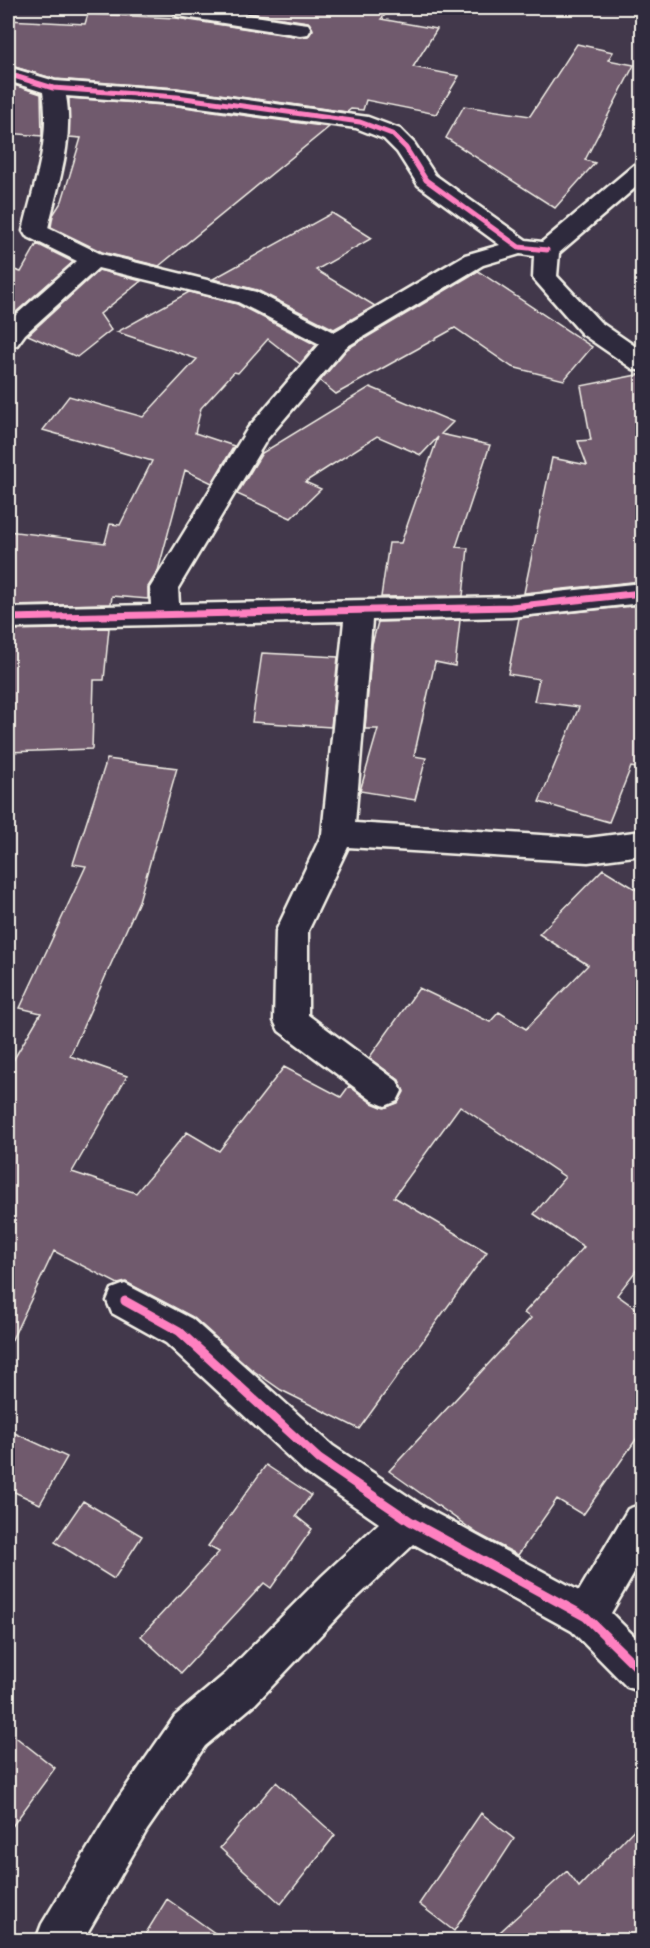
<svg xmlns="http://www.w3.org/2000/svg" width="650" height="1948" font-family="Dekko,sans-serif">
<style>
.building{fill:#705a6d;stroke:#f4f1e8;stroke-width:1.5}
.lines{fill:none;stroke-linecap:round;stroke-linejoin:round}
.minor-casing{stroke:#f4f1e8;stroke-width:5}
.minor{fill:#2f2a3d;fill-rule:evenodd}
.cycleway-far2-casing{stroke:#2f2a3d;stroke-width:8}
.cycleway-far1-casing{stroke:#2f2a3d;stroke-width:10}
.cycleway-casing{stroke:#2f2a3d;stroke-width:13}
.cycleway-far2{stroke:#ff80c0;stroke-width:5}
.cycleway-far1{stroke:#ff80c0;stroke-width:7}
.cycleway{stroke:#ff80c0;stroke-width:9}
</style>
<rect width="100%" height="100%" fill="#42384b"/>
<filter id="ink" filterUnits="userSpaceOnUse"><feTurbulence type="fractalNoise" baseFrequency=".0167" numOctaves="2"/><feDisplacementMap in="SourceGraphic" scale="12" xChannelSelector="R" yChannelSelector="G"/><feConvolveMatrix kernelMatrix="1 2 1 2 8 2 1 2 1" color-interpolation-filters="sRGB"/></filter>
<g filter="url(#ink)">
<!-- building -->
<path class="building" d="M215,8H392L381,19L437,29L413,67L459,76L436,114L366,100L363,110L351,109L347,112L177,88L55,79L8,65V20L85,24L88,14L176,18L300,37L308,36L313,30L308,22Z
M577,44L613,52L608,60L634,65L585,160L595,163L555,208L446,138L464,106L530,116Z
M8,83L41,94L42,136L8,133Z
M69,98L177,106L329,127L159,266L102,252L51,227L53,215L62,201L81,138L69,137Z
M332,213L372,238L316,270L375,306L334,329L257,290L213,279Z
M37,244L73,262L8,319V268L21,272Z
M99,270L141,281L100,314L111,330L77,357L28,335Z
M478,271L592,347L564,380L512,367L455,328L336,394L320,381L347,349Z
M189,292L237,304L316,345L300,364L268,339L238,373L234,372L201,408L195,433L234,446L212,483L185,470L158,571L148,587V599L112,596L111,604L8,606V531L105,543L110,524L120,525L152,461L43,430L69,396L143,417L197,359L117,332Z
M642,374V581L524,593L552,458L587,465L578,441L591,440L581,386Z
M370,387L453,422L441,434L490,445L456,547L468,548L463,596L381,597L389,543H401L438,437L421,455L377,436L305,482L321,489L291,518L237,494L262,453Z
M642,605V769L631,767L609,822L539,802L579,707L534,701L539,679L508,674L519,618Z
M460,620L455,666L435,662L414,756L426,758L415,800L360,791L378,729H365L372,644L378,622Z
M109,628L104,680H94L92,749L8,752V630Z
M262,653L338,657L331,727L252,722Z
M107,759L177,768L139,901L70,1056L127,1076L72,1172L136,1193L187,1132L219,1151L284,1067L341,1097L349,1086L372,1103L384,1108L398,1103L404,1092L399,1080L369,1058L419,988L490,1022L499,1012L526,1029L588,965L539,934L603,869L642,893V1263L617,1295L642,1313V1431L583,1515L557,1499L518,1555L478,1534L389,1471L531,1318L524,1313L584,1247L534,1214L565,1177L460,1106L394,1197L487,1252L359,1429L281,1390L251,1369L193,1317L126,1282L118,1284L54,1251L8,1348V1069L41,1013L20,1008L86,866L73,864Z
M8,1430L67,1457L40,1504L8,1489Z
M266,1465L311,1495L296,1516L312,1529L271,1588L264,1583L181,1673L141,1636L219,1552L208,1546Z
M83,1501L142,1536L114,1579L55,1542Z
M8,1731L55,1768L8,1832Z
M276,1782L335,1835L281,1904L220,1848Z
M481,1813L514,1839L454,1931L419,1904Z
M642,1821V1941H490L567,1871L579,1887Z
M167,1899L226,1941H141Z"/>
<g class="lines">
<!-- minor casing -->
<g class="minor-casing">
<path id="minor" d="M172,8H204L300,23L308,24L311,29L308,34L300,35L185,17L177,16Z
M8,67L55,81L177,90L368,117L400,129L414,143L435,175L526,240L542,242L634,165L642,163V182L559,253L557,276L600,322L642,351V371L633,369L582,334L533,278L534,256L520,254L483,265L346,347L267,439L178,588L179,604L511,597L642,583V603L511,617L372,620L355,823L588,838L642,831V855L588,862L348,847L308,931V1015L397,1081L402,1091L397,1101L385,1106L373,1101L279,1031L274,1021L276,931L322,834L344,621L8,628V608L151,605L150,588L248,428L320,344L238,302L98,268L25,334L17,345L8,347V322L77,261L26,236L23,231C34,184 51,140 43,92L8,81ZM66,96L177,104L356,128L384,139L397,152L418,185L500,245L465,255L334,332L256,292L101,254L48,228C58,184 74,140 66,96Z
M125,1284L192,1319L333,1446L424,1507L579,1591L628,1509L642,1504V1560L611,1613L642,1644V1692L627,1687L572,1631L414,1544L350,1604L255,1704L205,1746L147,1830L83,1940H36L42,1924L117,1800L175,1716L225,1674L322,1576L379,1523L305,1472L166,1343L112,1313L107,1301L112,1289Z"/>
</g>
<!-- minor -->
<use href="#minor" class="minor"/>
<!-- cycleway-far2 casing -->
<g class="cycleway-far2-casing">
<path id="cycleway-far2" d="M8,74L53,88L177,97L360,122L392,134L406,148L426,180L519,247L547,250"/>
</g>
<!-- cycleway-far1 casing -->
<g class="cycleway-far1-casing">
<path id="cycleway-far1" d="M8,618L511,607L642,593"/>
</g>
<!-- cycleway casing -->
<g class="cycleway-casing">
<path id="cycleway" d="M125,1301L179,1331L319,1459L410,1521L586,1617L642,1672"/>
</g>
<!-- cycleway-far2 -->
<use href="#cycleway-far2" class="cycleway-far2"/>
<!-- cycleway-far1 -->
<use href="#cycleway-far1" class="cycleway-far1"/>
<!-- cycleway -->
<use href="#cycleway" class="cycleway"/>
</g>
</g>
<!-- margin -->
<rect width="650" height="1948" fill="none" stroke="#2f2a3d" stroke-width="30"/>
<rect x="15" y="15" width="620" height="1918" fill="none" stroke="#f4f1e8" stroke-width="2" filter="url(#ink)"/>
</svg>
